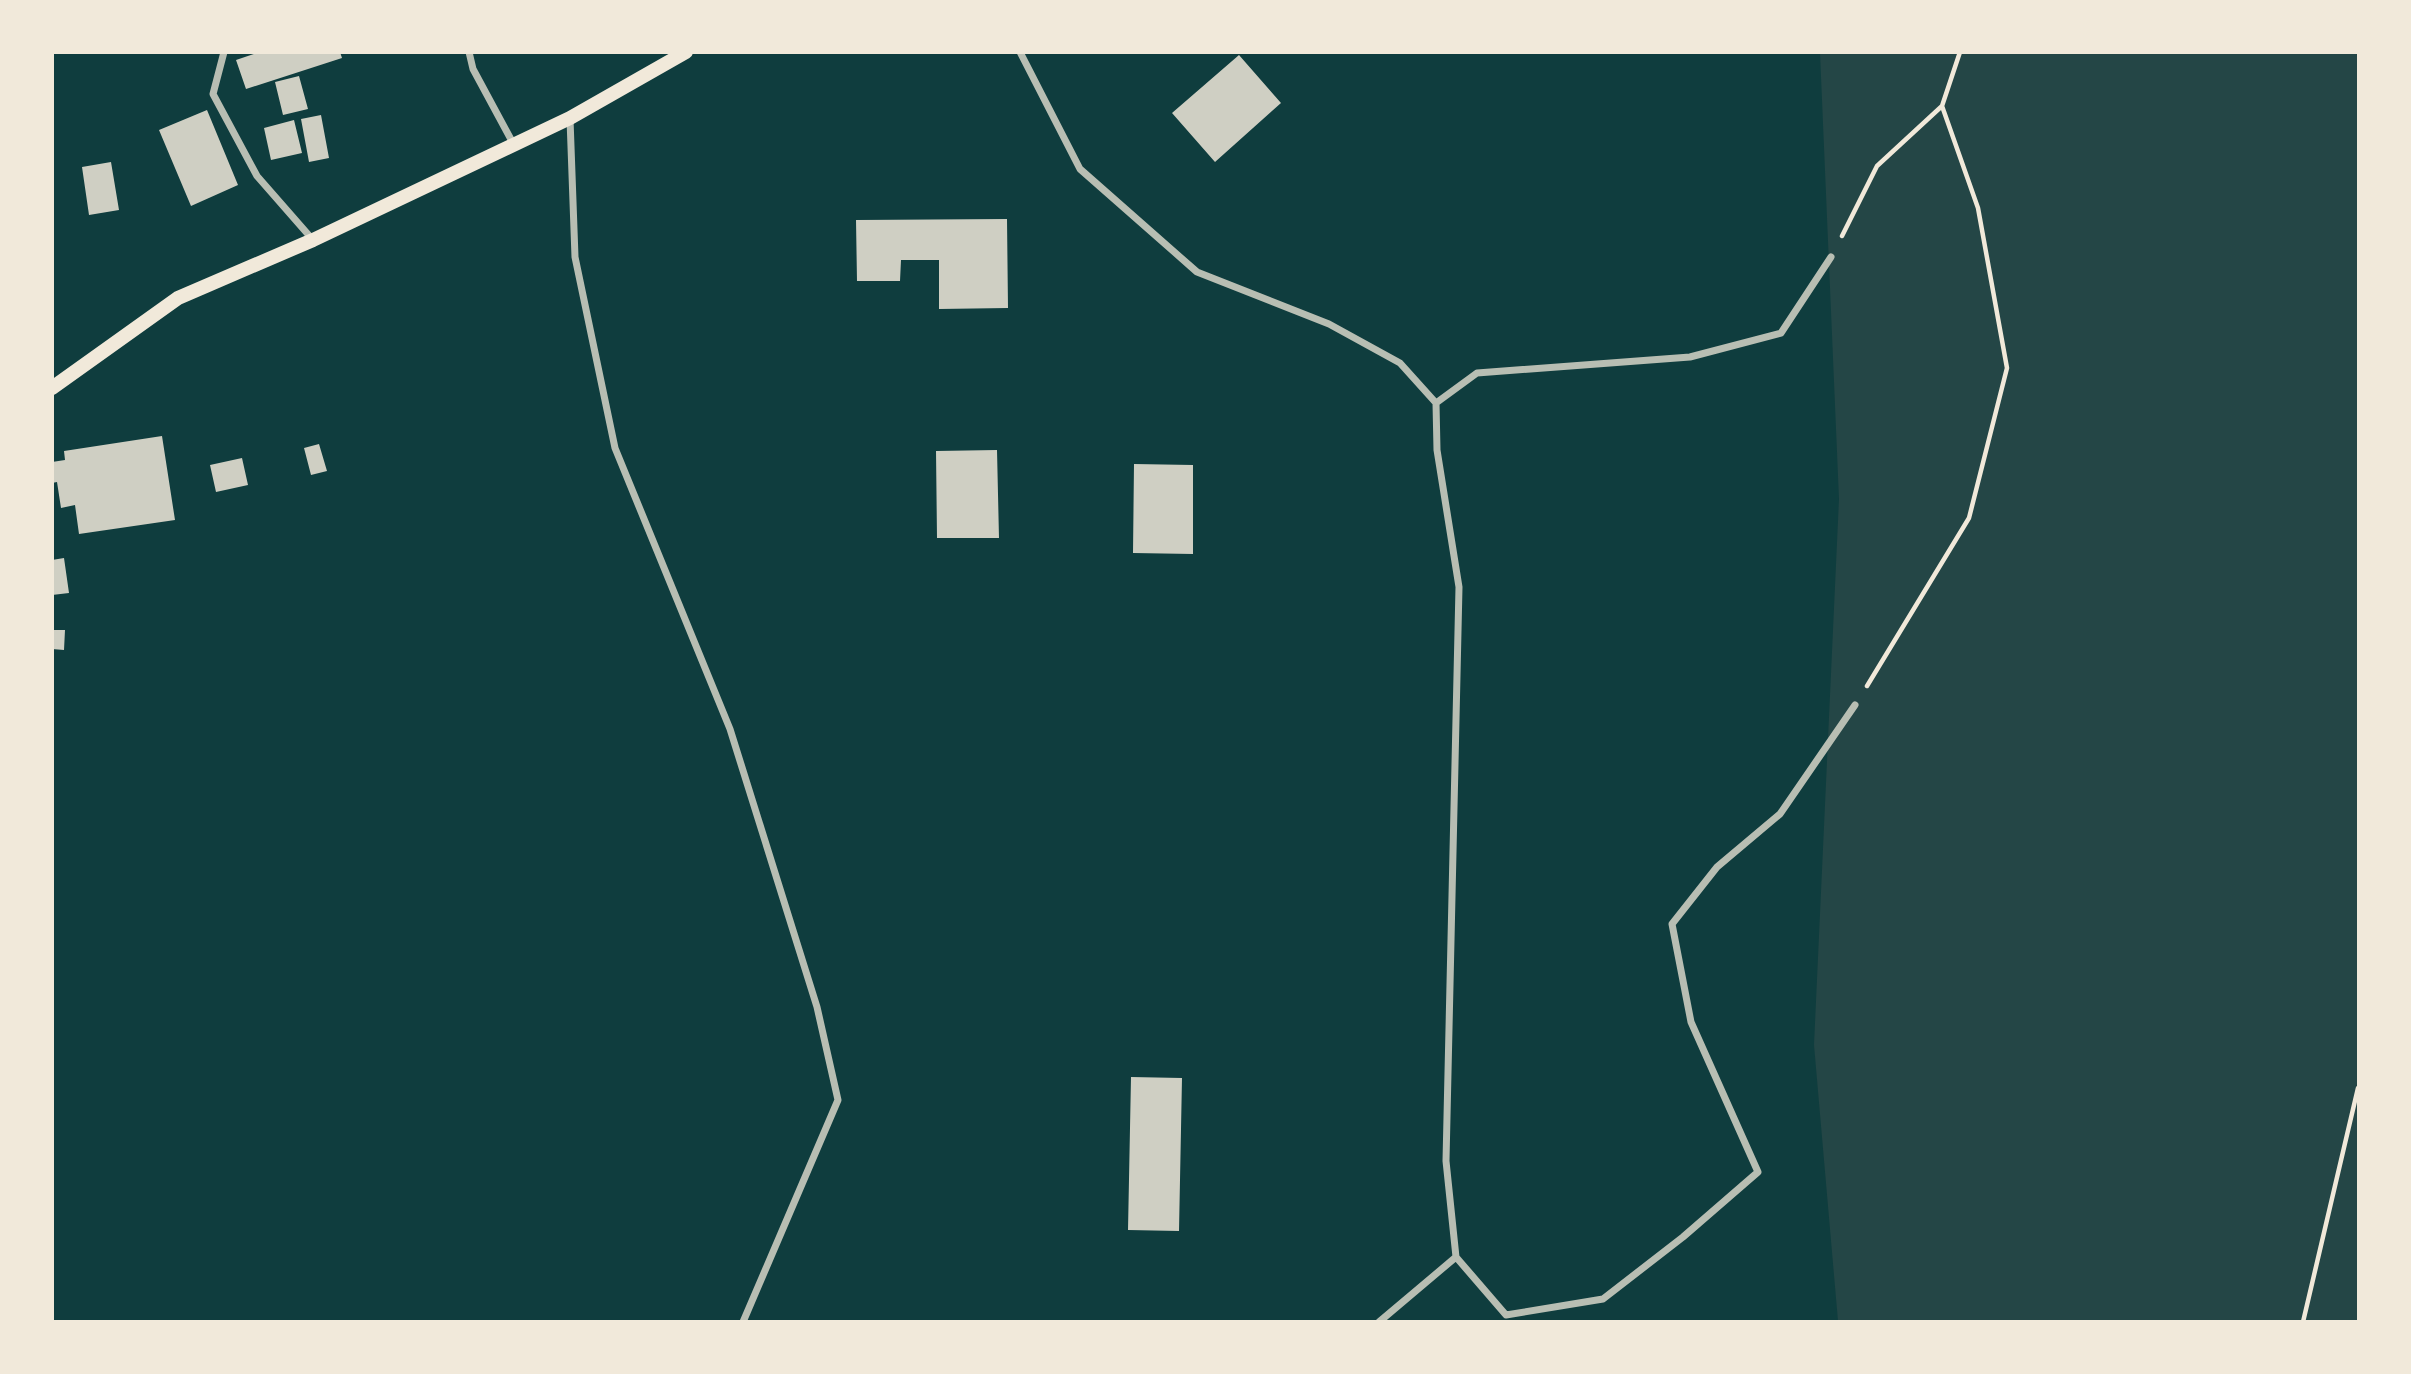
<svg xmlns="http://www.w3.org/2000/svg" width="2411" height="1374" font-family="Roboto,sans-serif">
<style>
.green{fill:#244646}
.building{fill:#cfcfc3}
.lines{fill:none;stroke-linecap:round;stroke-linejoin:round}
.path{stroke:#f1e9da;stroke-width:4.5}
.minor{stroke:#b8beb3;stroke-width:7}
.secondary{stroke:#f1e9da;stroke-width:14}
</style>
<rect width="100%" height="100%" fill="#0f3d3e"/>
<!-- green -->
<path class="green" d="M1820,53H2358V1321H1838L1814,1045L1839,499Z"/>
<!-- building -->
<path class="building" d="M260,52H340L342,58L246,89L236,60Z
M1239,55L1281,103L1215,162L1172,113Z
M299,76L308,109L283,115L275,82Z
M207,110L238,185L191,206L159,130Z
M321,115L329,158L309,162L301,119Z
M294,120L302,153L271,160L264,128Z
M111,162L119,210L89,215L82,167Z
M1007,219L1008,308L939,309V260H901L900,281H857L856,220Z
M162,436L175,520L79,534L75,505L61,508L57,482L52,483V462L65,460L64,451Z
M319,444L327,471L311,475L304,448Z
M997,450L999,538H937L936,451Z
M242,458L248,485L216,492L210,465Z
M1134,464L1193,465V554L1133,553Z
M64,558L69,593L52,595V560Z
M52,630H65L64,650L52,649Z
M1131,1077L1182,1078L1179,1231L1128,1230Z"/>
<g class="lines">
<!-- path -->
<path class="path" d="M1842,236L1877,166L1942,106L1960,52
M1867,686L1969,518L2007,368L1978,208L1942,106
M2303,1322L2358,1088"/>
<!-- minor -->
<path class="minor" d="M224,52L213,94L257,176L313,240
M469,52L473,69L514,145
M1020,52L1080,169L1197,272L1329,324L1400,363L1436,403
M570,119L575,257L615,448L730,729L817,1007L838,1100L743,1322
M1456,1257L1506,1315L1603,1299L1683,1237L1758,1172L1691,1022L1672,924L1717,867L1780,814L1855,705
M1379,1322L1456,1257L1446,1161L1459,587L1437,450L1436,403L1477,373L1690,357L1781,333L1831,257"/>
<!-- secondary -->
<path class="secondary" d="M52,388L178,298L313,240L570,118L686,52"/>
</g>
<!-- border -->
<rect width="2411" height="1374" fill="none" stroke="#f1e9da" stroke-width="108"/>
</svg>
